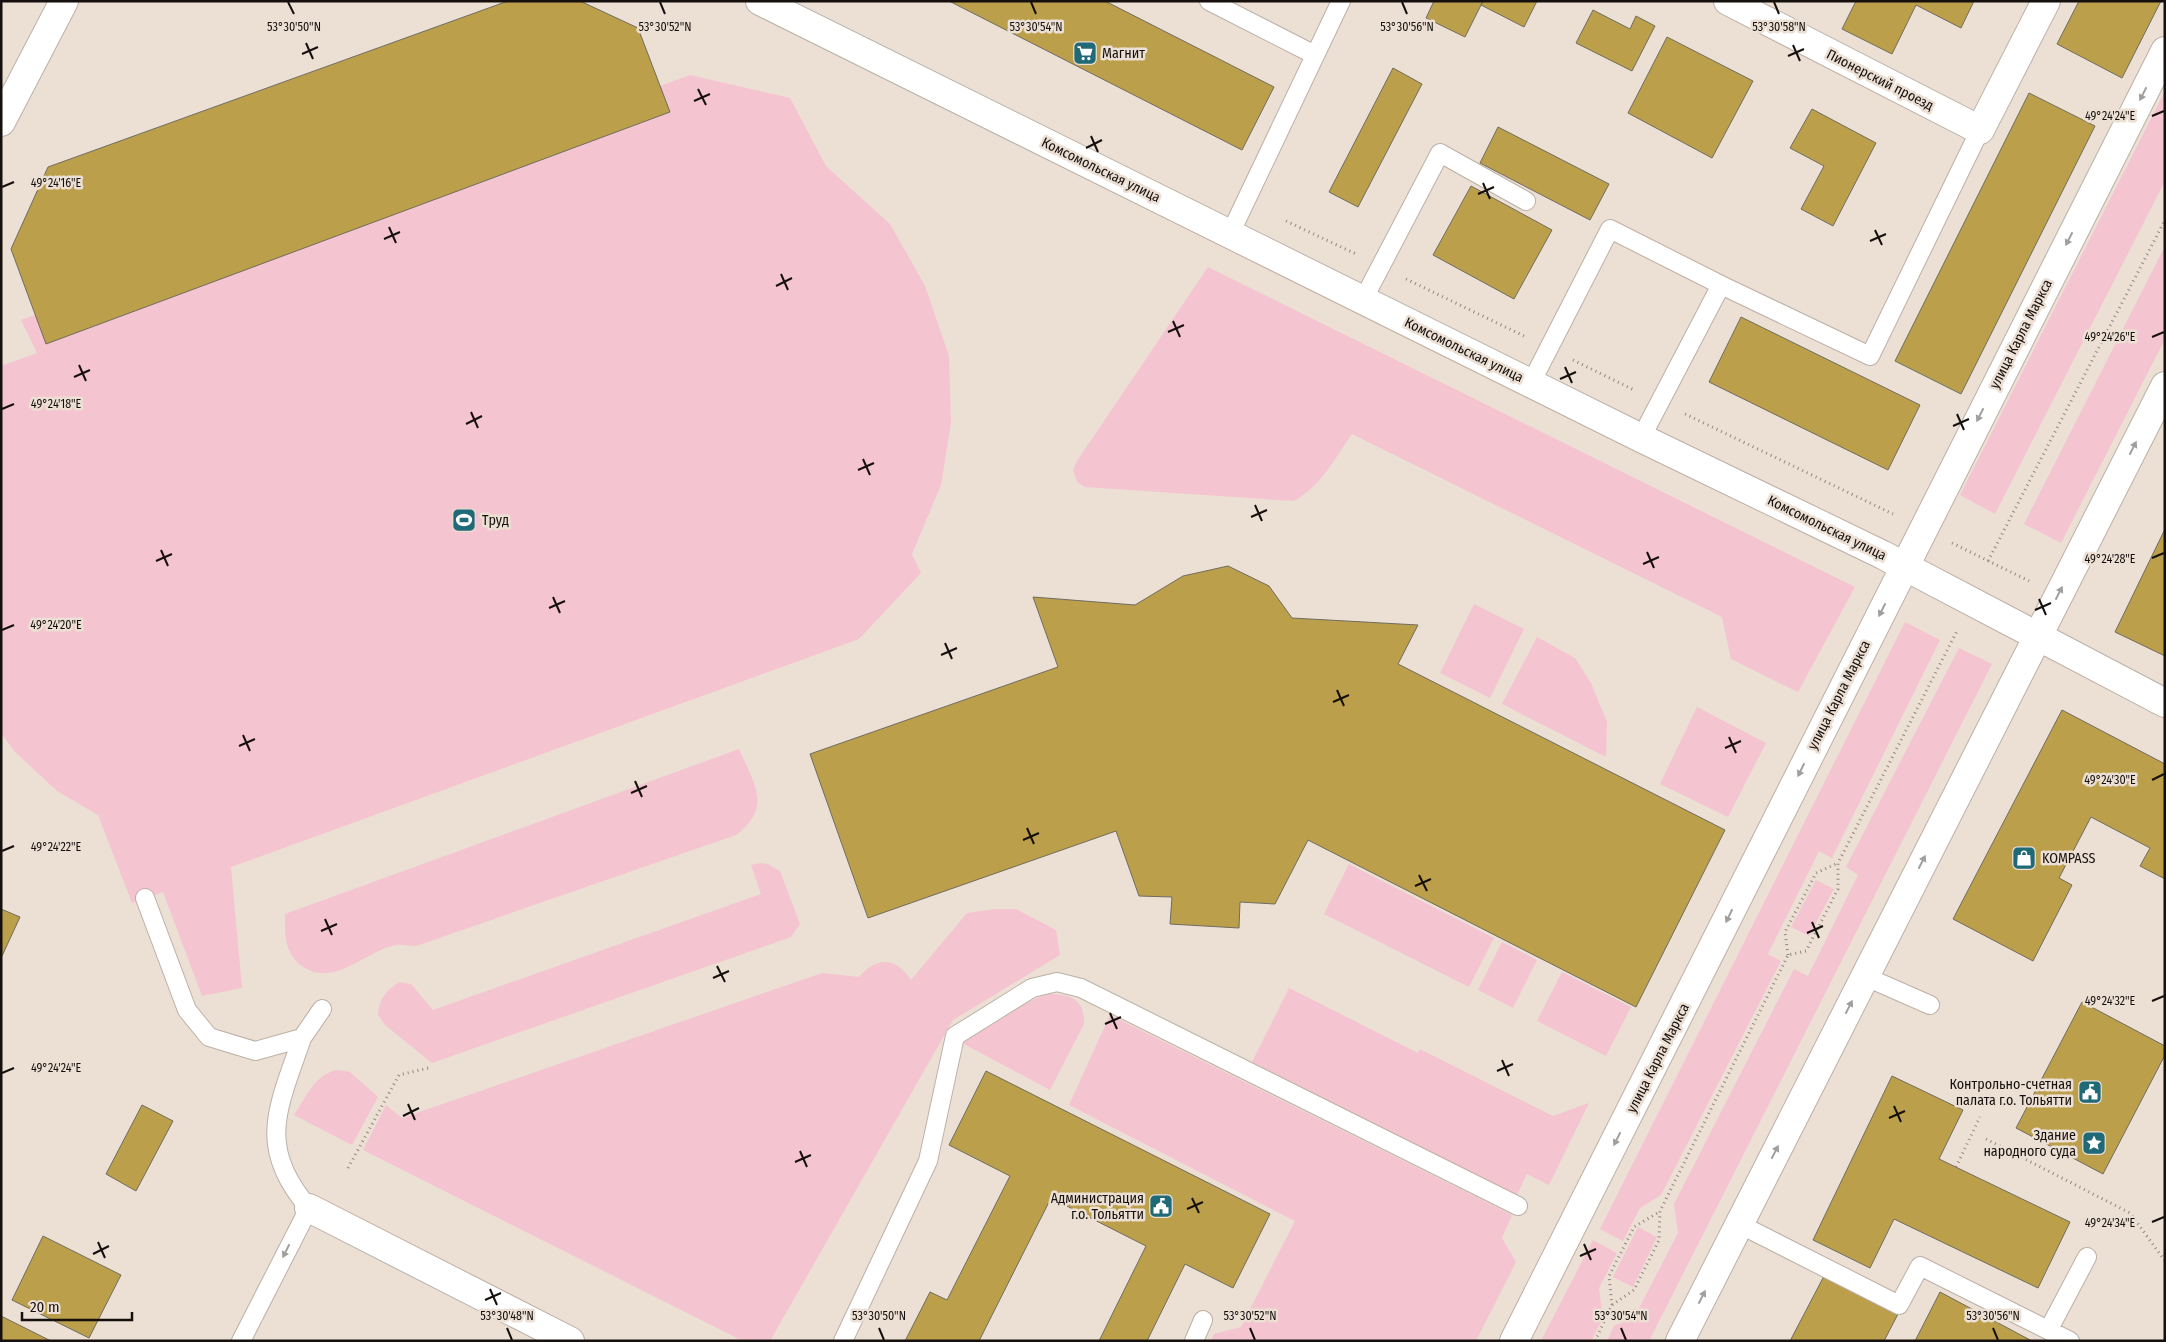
<svg xmlns="http://www.w3.org/2000/svg" width="2166" height="1342" font-family="'Fira Sans Condensed',sans-serif">
<style>
.green{fill:#f5c4d1}
.building{fill:#bb9f4b;stroke:#706c5f}
.lines{fill:none;stroke-linecap:round;stroke-linejoin:round}
.service-casing{stroke:#bcb0a6;stroke-width:20}
.minor-casing{stroke:#bcb0a6;stroke-width:30}
.secondary-casing{stroke:#bcb0a6;stroke-width:30}
.primary-casing{stroke:#bcb0a6;stroke-width:30}
.path{stroke:#91877f;stroke-width:3;stroke-dasharray:1 4;stroke-linecap:butt}
.service{stroke:#fff;stroke-width:18}
.minor{stroke:#fff;stroke-width:28}
.secondary{stroke:#fff;stroke-width:28}
.primary{stroke:#fff;stroke-width:28}
.oneway{fill:#a19f9e}
.ticks{fill:none;stroke:#15100d;stroke-width:2}
.labels{text-anchor:middle;dominant-baseline:central;stroke-width:5;stroke-linejoin:round;paint-order:stroke}
.poi-label{font-size:14px;fill:#15100d;stroke:#ecdfd4;text-anchor:start}
.street-label{font-size:14px;fill:#15100d;stroke:#ecdfd4}
.ticks-label{font-size:12px;text-anchor:middle;fill:#15100d;stroke:#ecdfd4;stroke-width:5;stroke-linejoin:round;paint-order:stroke}
</style>
<rect width="100%" height="100%" fill="#ecdfd4"/>
<!-- green -->
<path class="green" d="M690,75L790,98L826,166L890,224L925,286L949,356L951,423L941,485L912,554L921,573L859,639L231,867L242,988L202,996L163,892L132,903L98,815L57,791L14,751L1,733V366L37,353L21,320Z
M2165,91V181L1995,514L1960,495Z
M2165,246V339L2061,543L2024,524Z
M1208,267L1855,587L1798,692L1731,659L1722,617L1352,434C1334,459 1322,485 1294,501L1085,487L1077,482L1073,470L1077,461Z
M1474,604L1524,629L1490,698L1440,673Z
M1905,622L1940,640L1832,858L1819,851L1768,954L1781,961L1661,1195L1640,1208L1623,1241L1600,1229Z
M1537,637L1575,658L1591,683L1607,722L1606,757L1502,704Z
M1959,648L1992,664L1649,1341H1607L1614,1326L1634,1318L1678,1233L1674,1204L1794,969L1808,976L1858,875L1846,867Z
M1697,707L1766,743L1728,817L1660,784Z
M739,749C754,784 773,807 736,835L416,946C410,946 402,944 396,945C367,950 333,989 302,966C284,952 285,935 285,914Z
M761,863L768,864L780,871L800,924L791,937L432,1063L385,1025L378,1015C379,998 386,991 399,982L411,984L433,1010L761,894L751,865Z
M1349,864L1494,938L1469,987L1324,914Z
M1816,880L1834,889L1809,936L1791,927Z
M995,909H1016L1056,930L1060,955L953,1020L770,1341H743L363,1150L386,1105L402,1118L822,973L859,977C877,956 896,957 911,980L967,913Z
M1502,942L1537,960L1513,1008L1478,990Z
M1562,972L1631,1007L1606,1056L1537,1021Z
M1289,988L1418,1053L1420,1049L1553,1116L1589,1103L1549,1185L1527,1174L1517,1195L1252,1062Z
M1048,994C1070,994 1085,999 1084,1024L1050,1090L962,1043L1032,1000Z
M1110,1015L1512,1215L1502,1238L1516,1262L1476,1341H1211L1214,1334L1241,1327L1295,1221L1069,1105Z
M338,1070L350,1072L378,1097L352,1145L294,1115C306,1097 316,1073 338,1070Z
M1638,1227L1657,1237L1633,1287L1613,1277Z
M1593,1240L1617,1253L1599,1288L1603,1318L1591,1341H1541Z"/>
<!-- building -->
<path class="building" d="M508,1H580L638,28L670,112L46,344L11,249L48,167Z
M949,1H1105L1274,87L1242,150Z
M1434,1H1483L1465,37L1426,18Z
M1483,1H1537L1524,27L1481,5Z
M1856,1H1974L1961,28L1916,5L1892,54L1842,29Z
M2079,1H2161L2122,78L2057,44Z
M1593,10L1630,29L1636,16L1655,26L1632,71L1576,43Z
M1667,37L1753,81L1712,158L1628,113Z
M1393,68L1422,84L1358,207L1329,192Z
M2029,93L2095,126L1961,394L1895,361Z
M1812,109L1876,143L1833,226L1801,209L1824,166L1790,148Z
M1498,127L1609,184L1590,220L1480,163Z
M1471,186L1552,230L1514,299L1433,255Z
M1741,317L1920,405L1888,470L1709,382Z
M2165,529V656L2115,632Z
M1228,566L1269,586L1292,618L1418,625L1398,664L1725,830L1636,1007L1308,840L1275,904L1240,902L1239,928L1170,924L1172,897L1139,896L1116,831L868,918L810,754L1058,667L1033,597L1135,605L1183,576Z
M2062,710L2165,764V879L2140,866L2150,848L2091,817L2059,878L2072,885L2033,961L1953,919Z
M1,909L20,917L2,956L1,955Z
M2082,1002L2165,1046V1055L2103,1174L2016,1128Z
M986,1071L1270,1214L1233,1288L1185,1264L1147,1341H1099L1146,1246L1051,1198L979,1341H905L930,1292L947,1300L1010,1176L949,1145Z
M1892,1076L1963,1110L1939,1159L2070,1222L2038,1288L1894,1219L1870,1268L1813,1240Z
M142,1105L173,1121L136,1191L106,1174Z
M43,1236L121,1275L89,1338L12,1300Z
M1824,1276L1898,1314L1884,1341H1790Z
M1940,1292L2032,1341H1915Z
M1,1316L51,1341H1Z"/>
<g class="lines">
<!-- service casing -->
<g class="service-casing">
<path id="service" d="M1209,1L1315,55
M1230,234L1341,1
M1363,300L1440,153L1526,201
M1531,383L1610,229L1721,285
M1641,438L1721,285L1870,356L1980,130
M145,898L187,1010L209,1037L255,1051L302,1038L322,1009
M1864,976L1930,1005
M1739,1224L1899,1305L1920,1266L2070,1341
M2049,1329L2087,1257
M241,1341L309,1208C255,1146 279,1106 302,1038
M843,1341L928,1161L955,1036L1032,988L1057,982L1081,988L1518,1206
M1194,1341L1203,1320"/>
</g>
<!-- minor casing -->
<g class="minor-casing">
<path id="minor" d="M1728,1L1980,130L2046,1
M1,122L64,1
M309,1208L570,1341"/>
</g>
<!-- secondary casing -->
<g class="secondary-casing">
<path id="secondary" d="M1514,1341L2165,51
M1680,1341L2165,386"/>
</g>
<!-- primary casing -->
<g class="primary-casing">
<path id="primary" d="M760,1L1641,438L1883,555L2165,703"/>
</g>
<!-- path -->
<path class="path" d="M1286,221L1356,254
M1406,279L1524,336
M1573,360L1634,390
M1685,414L1893,514
M1952,543L2029,581
M1988,561L2165,220
M1788,955L1785,932L1816,873L1838,863
M1986,1139L2130,1213L2165,1261
M1956,1167L1980,1117
M348,1168L399,1075L432,1067
M1612,1305L1609,1276L1634,1227L1659,1212
M1595,1341L1612,1305L1634,1290L1659,1240L1660,1211L1788,955L1806,951L1838,889V863L1957,631"/>
<!-- service -->
<use href="#service" class="service"/>
<!-- minor -->
<use href="#minor" class="minor"/>
<!-- secondary -->
<use href="#secondary" class="secondary"/>
<!-- primary -->
<use href="#primary" class="primary"/>
</g>
<!-- one-way arrows -->
<defs><path id="oneway-solid" d="M-6-.8H1V-3.2L6.5 0L1 3.2V.8H-6Z" transform="scale(1.25)"/></defs>
<g class="oneway">
<use href="#oneway-solid" transform="translate(2143 94) rotate(117)"/>
<use href="#oneway-solid" transform="translate(2069 239) rotate(117)"/>
<use href="#oneway-solid" transform="translate(1980 415) rotate(117)"/>
<use href="#oneway-solid" transform="translate(2133 448) rotate(-63)"/>
<use href="#oneway-solid" transform="translate(2059 593) rotate(-63)"/>
<use href="#oneway-solid" transform="translate(1882 610) rotate(117)"/>
<use href="#oneway-solid" transform="translate(1801 770) rotate(116)"/>
<use href="#oneway-solid" transform="translate(1922 862) rotate(-63)"/>
<use href="#oneway-solid" transform="translate(1729 916) rotate(116)"/>
<use href="#oneway-solid" transform="translate(1849 1007) rotate(-63)"/>
<use href="#oneway-solid" transform="translate(1617 1139) rotate(117)"/>
<use href="#oneway-solid" transform="translate(1775 1152) rotate(-63)"/>
<use href="#oneway-solid" transform="translate(286 1251) rotate(117)"/>
<use href="#oneway-solid" transform="translate(1702 1297) rotate(-63)"/>
</g>
<!-- ticks -->
<path class="ticks" d="M288,2L294,14M660,2L665,14M1031,2L1036,14M1402,2L1407,14M1774,2L1779,14M306,43L313,59M1793,45L1800,61M302,54L318,47M1788,56L1804,49M698,89L706,105M694,101L710,94M2152,116L2164,111M1091,136L1098,152M1086,148L1102,140M1483,183L1490,199M2,187L14,182M1478,194L1494,187M389,227L396,243M1875,230L1882,245M384,239L400,232M1870,241L1886,234M781,274L788,290M776,286L792,278M1173,321L1180,337M1168,332L1184,325M2152,337L2164,332M79,365L86,381M1565,367L1572,383M74,377L90,370M1560,379L1576,372M2,409L14,404M471,412L478,428M1957,414L1964,430M466,424L482,416M1953,426L1969,419M863,459L870,475M858,470L874,463M1255,505L1262,521M1251,517L1267,510M161,550L168,566M1647,552L1654,568M2152,558L2164,553M156,561L172,554M1643,564L1659,557M553,597L560,613M2039,599L2046,615M549,608L565,601M2035,610L2051,603M2,630L14,625M945,643L952,659M941,655L957,648M1337,690L1344,706M1333,702L1349,695M243,735L250,751M1729,737L1736,753M239,746L255,739M1725,748L1741,741M2152,780L2164,774M635,781L642,797M631,793L647,786M1027,828L1034,844M1023,840L1039,833M2,851L14,846M1419,875L1427,891M1415,886L1431,879M325,919L332,935M1812,922L1819,938M321,931L337,924M1807,933L1823,926M717,966L725,982M713,978L729,971M2152,1001L2164,996M1110,1013L1117,1029M1105,1024L1121,1017M1502,1060L1509,1076M1497,1071L1513,1064M2,1073L14,1068M408,1104L415,1120M1894,1106L1901,1122M403,1116L419,1108M1889,1118L1905,1111M800,1151L807,1167M795,1162L811,1155M1192,1198L1199,1213M1187,1209L1203,1202M2152,1222L2164,1217M98,1242L105,1258M1584,1244L1591,1260M93,1254L109,1246M1580,1256L1596,1249M490,1289L497,1305M485,1300L501,1293M507,1328L512,1340M879,1328L884,1340M1250,1328L1255,1340M1621,1328L1626,1340M1993,1328L1998,1340"/>
<!-- icons -->
<defs>
<g id="supermarket-square" transform="scale(1.25)"><rect x="-9" y="-9" width="18" height="18" rx="4" fill="#206976" stroke="#ecdfd4"/><path d="M-6-5.5h2.5l.6 2H6L4.5 2H-2.5L-4.4-4H-6ZM-1.5 3.2a1.3 1.3 0 1 0 .1 0ZM3 3.2a1.3 1.3 0 1 0 .1 0Z" fill="#fff"/></g>
<g id="stadium-square" transform="scale(1.25)"><rect x="-9" y="-9" width="18" height="18" rx="4" fill="#206976" stroke="#ecdfd4"/><path d="M0-5a6.5 5 0 1 0 0 10a6.5 5 0 1 0 0-10ZM-3.5-1.8h7v3.6h-7Z" fill="#fff"/></g>
<g id="shop-square" transform="scale(1.25)"><rect x="-9" y="-9" width="18" height="18" rx="4" fill="#206976" stroke="#ecdfd4"/><path d="M-5-2.5h2.3a2.7 3.5 0 0 1 5.4 0H5L5.5 6h-11ZM-1.5-2.5h3a1.5 2.3 0 0 0-3 0Z" fill="#fff"/></g>
<g id="civic-square" transform="scale(1.25)"><rect x="-9" y="-9" width="18" height="18" rx="4" fill="#206976" stroke="#ecdfd4"/><path d="M-.6-6.5H3V-4.5H.6V-3L4-1V1h2V6H-6V1h2V-1L-.6-3ZM-1.2 2.5V6h2.4V2.5Z" fill="#fff"/></g>
<g id="sight-square" transform="scale(1.25)"><rect x="-9" y="-9" width="18" height="18" rx="4" fill="#206976" stroke="#ecdfd4"/><path d="M0-6L1.8-2.2L6-1.7L2.9 1.2L3.7 5.4L0 3.3L-3.7 5.4L-2.9 1.2L-6-1.7L-1.8-2.2Z" fill="#fff"/></g>
</defs>
<g fill-rule="evenodd">
<use href="#supermarket-square" x="1085" y="53"/>
<use href="#stadium-square" x="464" y="520"/>
<use href="#shop-square" x="2024" y="858"/>
<use href="#civic-square" x="2090" y="1092"/>
<use href="#sight-square" x="2094" y="1143"/>
<use href="#civic-square" x="1161" y="1206"/>
</g>
<g class="labels">
<!-- poi labels -->
<g class="poi-label">
<text x="1102" y="53">Магнит</text>
<text x="482" y="520">Труд</text>
<text x="2042" y="858">KOMPASS</text>
<text x="2072" y="1084" text-anchor="end">Контрольно-счетная<tspan x="2072" dy="16">палата г.о. Тольятти</tspan></text>
<text x="2076" y="1135" text-anchor="end">Здание<tspan x="2076" dy="16">народного суда</tspan></text>
<text x="1144" y="1198" text-anchor="end">Администрация<tspan x="1144" dy="16">г.о. Тольятти</tspan></text>
</g>
<!-- street labels -->
<g class="street-label">
<text transform="translate(1880 80) rotate(27)">Пионерский проезд</text>
<text transform="translate(1101 170) rotate(26)">Комсомольская улица</text>
<text transform="translate(2021 334) rotate(-63)">улица Карла Маркса</text>
<text transform="translate(1464 350) rotate(26)">Комсомольская улица</text>
<text transform="translate(1827 528) rotate(26)">Комсомольская улица</text>
<text transform="translate(1839 695) rotate(-63)">улица Карла Маркса</text>
<text transform="translate(1658 1058) rotate(-63)">улица Карла Маркса</text>
</g>
</g>
<g class="ticks-label">
<text x="665" y="31">53°30'52"N</text>
<text x="1779" y="31">53°30'58"N</text>
<text x="294" y="31">53°30'50"N</text>
<text x="1036" y="31">53°30'54"N</text>
<text x="1407" y="31">53°30'56"N</text>
<text x="2110" y="120">49°24'24"E</text>
<text x="56" y="187">49°24'16"E</text>
<text x="2110" y="341">49°24'26"E</text>
<text x="56" y="408">49°24'18"E</text>
<text x="2110" y="563">49°24'28"E</text>
<text x="56" y="629">49°24'20"E</text>
<text x="2110" y="784">49°24'30"E</text>
<text x="56" y="851">49°24'22"E</text>
<text x="2110" y="1005">49°24'32"E</text>
<text x="56" y="1072">49°24'24"E</text>
<text x="2110" y="1227">49°24'34"E</text>
<text x="507" y="1320">53°30'48"N</text>
<text x="879" y="1320">53°30'50"N</text>
<text x="1250" y="1320">53°30'52"N</text>
<text x="1621" y="1320">53°30'54"N</text>
<text x="1993" y="1320">53°30'56"N</text>
</g>
<!-- border -->
<rect width="2166" height="1342" fill="none" stroke="#15100d" stroke-width="5"/>
<!-- scale -->
<path d="M22 1312v8h110v-8" fill="none" stroke="#15100d" stroke-width="2.5"/>
<text x="30" y="1312" font-size="15" fill="#15100d" stroke="#ecdfd4" stroke-width="4" paint-order="stroke">20 m</text>
</svg>
